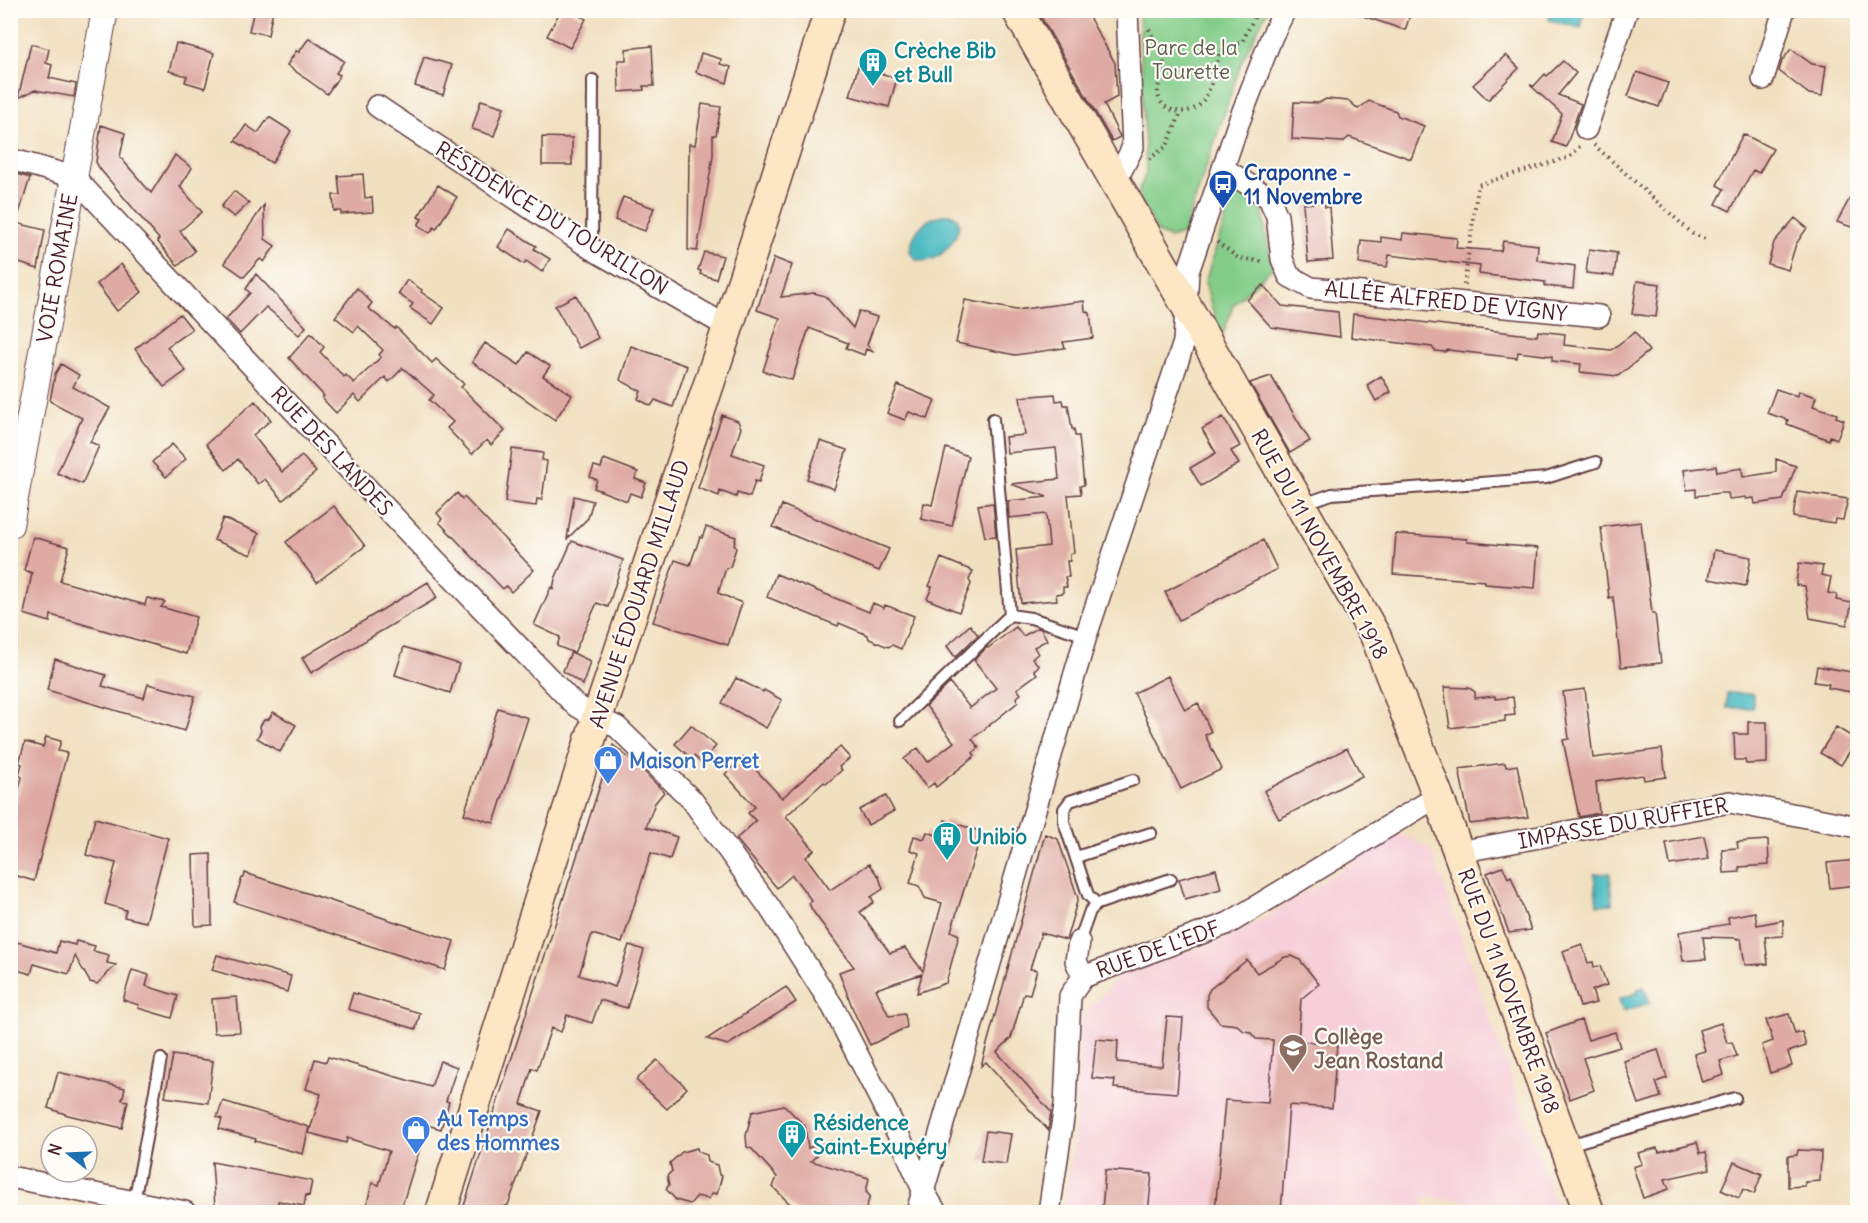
<svg xmlns="http://www.w3.org/2000/svg" width="1868" height="1223" font-family="Delius,sans-serif">
<style>
.built{fill:#f6cfd8}
.green{fill:#84cd89;stroke:#67765a;stroke-width:1.5}
.water{fill:#4cbbc1;stroke:#4b6d76;stroke-width:1.5}
.building{fill:#deaaa3}
.lines{fill:none;stroke-linecap:round;stroke-linejoin:round}
.service-casing{stroke:#633c41;stroke-width:14}
.minor-casing{stroke:#633c41;stroke-width:24}
.tertiary-casing{stroke:#633c41;stroke-width:28}
.secondary-casing{stroke:#633c41;stroke-width:33}
.path{stroke:#633c41;stroke-width:4;stroke-dasharray:1.5 4.5;stroke-linecap:butt}
.service{stroke:#fff;stroke-width:10}
.minor{stroke:#fff;stroke-width:21}
.tertiary{stroke:#fff;stroke-width:26}
.secondary{stroke:#fce6c4;stroke-width:30}
.labels{text-anchor:middle;dominant-baseline:central;stroke-width:4.5;stroke-linejoin:round;paint-order:stroke}
.park-label{font-size:21px;fill:#5e5c4c;stroke:#fdfcf7}
.culture-label{font-size:21px;font-weight:bold;fill:#0d838f;stroke:#fdfcf7;text-anchor:start}
.transit-label{font-size:21px;font-weight:bold;fill:#164399;stroke:#fdfcf7;text-anchor:start}
.street-label{font-size:21px;fill:#4a1f2b;stroke:#fdfcf7}
.shop-label{font-size:21px;font-weight:bold;fill:#366cbe;stroke:#fdfcf7;text-anchor:start}
.education-label{font-size:21px;font-weight:bold;fill:#785e54;stroke:#fdfcf7;text-anchor:start}
</style>
<rect width="100%" height="100%" fill="#fdfcf7"/>
<filter id="ink" filterUnits="userSpaceOnUse"><feTurbulence type="fractalNoise" baseFrequency=".0167" numOctaves="2"/><feDisplacementMap in="SourceGraphic" scale="12" xChannelSelector="R" yChannelSelector="G"/><feConvolveMatrix kernelMatrix="1 2 1 2 8 2 1 2 1" color-interpolation-filters="sRGB"/></filter>
<filter id="wash" filterUnits="userSpaceOnUse"><feTurbulence type="fractalNoise" baseFrequency=".008" numOctaves="4" result="noise"/><feDisplacementMap in="SourceGraphic" scale="24" xChannelSelector="R" yChannelSelector="G"/><feGaussianBlur stdDeviation="1.35" result="paint"/><feColorMatrix in="noise" values="0 0 0 0 0 0 0 0 0 0 0 0 0 0 0 0 0 1.4 0 .05"/><feComposite in="paint" operator="in"/></filter>
<g filter="url(#wash)">
<rect width="100%" height="100%" fill="#f1e0c0"/>
<!-- built -->
<path class="built" d="M1398,833L1430,848L1558,1212L1425,1197L1423,1212H1063L1076,1124L1080,1021L1118,976L1222,939L1266,917Z"/>
<!-- green -->
<path class="green" d="M1139,11H1267L1242,61L1184,233L1170,238L1159,234L1140,200L1139,189L1146,173Z
M1241,191L1262,203L1265,229L1273,267L1233,305L1221,341L1205,282L1234,192Z"/>
<!-- water -->
<path class="water" d="M1551,11H1584L1581,28L1549,20Z
M950,214L957,218L959,223C958,242 935,268 915,259L910,252C912,230 927,215 950,214Z
M1727,693L1753,694V708H1727Z
M1610,873L1612,904L1597,905L1594,874Z
M1644,987L1650,1003L1623,1011L1619,999L1637,993L1638,989Z"/>
<g id="blocks">
<!-- building -->
<path class="building" d="M254,10H273L268,35L249,31Z
M561,10H569L586,19L570,48L547,36Z
M1037,10H1085L1115,63L1117,97L1104,104L1120,137L1112,141Z
M1355,10H1412L1405,30L1354,13Z
M309,38L344,61L336,73L340,75L327,94L287,65L296,51L299,52Z
M176,43L214,53L205,88L185,82L187,76L169,71Z
M31,44L49,49L46,63L52,65L49,78L76,84L74,97L35,90L18,98Z
M652,46L654,86H643L644,90L619,92L618,60H626V49Z
M1791,49L1812,64L1826,66L1822,96L1809,94L1779,71L1782,61Z
M701,53L721,59L720,64L731,67L727,83L696,72Z
M1506,55L1519,68L1488,100L1473,85Z
M424,57L452,65L443,95L415,86Z
M1563,61L1576,73L1558,95L1581,104L1566,147L1552,142L1562,114L1530,85L1534,86L1545,74L1547,76Z
M858,67L897,78L889,107L850,96Z
M1637,72L1668,83L1659,107L1628,96Z
M1326,99L1349,101L1358,109L1369,101L1396,111L1398,116L1424,126L1411,159L1349,137L1343,142L1292,139L1294,102L1319,103Z
M481,100L504,107L494,136L472,129Z
M702,104L721,107L716,135H713V156L697,251L688,250L689,144L695,145Z
M269,117L291,131L272,163L235,141L246,125L258,133Z
M101,125L125,133L120,157L151,193L175,155L192,168L180,187L202,212L180,231L195,251L178,266L157,241L159,239L100,169L96,162Z
M1743,134L1773,149L1759,173L1753,170L1730,211L1716,204L1724,189L1717,185Z
M542,137L572,138V165H542Z
M10,172L30,178L16,223L45,230L38,269L10,260Z
M363,174L365,198L372,197L373,212L341,214V211H334L333,195H340L338,176Z
M438,185L457,197L436,229L434,227L430,233L418,225L422,219L418,217Z
M1857,185V229L1837,222Z
M234,191L249,203L234,217L221,207Z
M623,197L654,208L645,231L615,220Z
M1324,202L1325,207H1329L1333,260L1308,262L1303,204Z
M264,205L265,239L275,246L264,262L260,259L244,277L224,263Z
M1795,218L1807,228L1796,244L1788,270L1768,264L1774,242Z
M509,229L536,246L534,249L550,259L542,272L526,261L524,264L498,247Z
M1403,233L1457,238L1456,248L1501,251L1503,241L1538,245L1537,260L1575,266L1573,289L1545,286V282L1479,274L1480,266L1389,255L1387,267L1359,263L1361,240L1381,242V237L1402,240Z
M1589,249L1617,253L1614,276L1586,273Z
M704,252L723,256L716,279L700,274L701,271L698,270Z
M774,258L792,265L781,297L814,293L825,296L853,328L859,311L877,317L867,345L874,352L866,349L864,355L846,348L848,343L809,328L792,380L763,371L780,318L757,310Z
M121,264L142,292L117,311L97,284Z
M256,274L306,327L299,335L266,307L240,334L226,319L250,293L246,289Z
M407,280L422,290L421,292L444,308L433,324L410,308L413,304L398,294Z
M1637,281L1660,284L1656,317L1632,314Z
M1263,285L1282,306L1338,312L1340,337L1271,327L1247,300Z
M357,288L372,303L368,308L395,329L396,327L432,363L436,359L464,384L461,387L505,431L491,445L487,440L472,454L447,428L453,422L429,400L434,395L403,368L389,382L385,377L360,402L354,395L336,413L322,398L324,396L289,358L311,333L324,347L320,352L344,377L346,375L354,383L381,357L379,355L383,350L358,326L354,332L335,317Z
M576,295L598,338L579,348L555,306Z
M965,300L1016,310L1084,301L1085,311L1090,313L1093,338L1063,342L1065,348L1015,355L956,343Z
M180,314L192,329L167,347L186,371L164,387L135,349Z
M1353,314L1537,336L1538,331L1565,334L1564,345L1611,350L1635,332L1649,351L1618,376L1580,372L1581,364L1552,361V356L1518,352L1517,358L1448,350L1445,352L1435,351L1432,347L1351,337Z
M485,343L519,365L528,352L550,366L543,376L572,395L555,420L472,362Z
M631,346L687,366L673,407L655,400L651,406L638,399L641,391L620,380Z
M61,364L79,375L73,387L110,408L90,442L99,446L82,484L57,473L82,418L50,401L55,374Z
M1271,376L1310,441L1290,453L1250,383Z
M1381,376L1391,392L1376,401L1367,385Z
M898,385L935,400L928,419L909,412L905,420L887,413Z
M1776,389L1797,396L1798,391L1816,397L1813,406L1837,414L1836,417L1844,420L1837,439L1830,436L1829,440L1787,424L1788,420L1767,413Z
M1055,394L1056,401L1063,400L1064,405H1068L1072,429H1074L1075,436H1079L1084,485L1080,486L1081,494L1068,495L1074,553L1070,554V561H1067L1069,577H1065L1067,587H1063V593L1056,594L1057,600L1021,603L1016,550L1049,546L1046,514L1009,518L1008,501L1047,497L1011,484L1059,479L1056,448L1007,453L1005,437L1025,435L1020,397Z
M255,401L271,420L253,435L282,472L302,456L316,472L283,500L265,479L258,484L238,459L226,470L206,444Z
M722,415L738,421L741,428L732,454L764,465L759,482L755,481L750,497L737,493L736,497L720,491L719,496L698,488Z
M1223,417L1240,446L1231,451L1239,464L1201,486L1190,468L1216,453L1202,429Z
M820,441L847,450L834,489L807,479Z
M172,444L186,459L166,477L152,462Z
M946,448L968,456L952,526L921,519L924,503L932,505Z
M512,449L543,453L542,460L547,461L542,500L537,499L536,506L505,502Z
M604,459L638,472L635,479L646,483L641,497L630,493L627,501L594,488L597,480L590,477L594,466L601,468Z
M1776,459L1796,466L1783,500L1755,504L1754,498L1746,499V497L1729,499L1728,493H1720L1696,496V489L1687,490L1684,470L1716,466L1717,472L1742,468L1743,477L1776,472Z
M1797,492L1848,499L1843,520L1835,519L1834,523L1793,517Z
M457,493L462,499L464,497L534,570L511,592L506,586L503,589L439,522L442,519L437,513Z
M574,496L593,501L588,518L567,539Z
M993,503L996,536L985,537L978,505Z
M782,505L889,549L879,571L773,527Z
M334,506L365,546L317,582L286,542Z
M223,518L259,533L251,555L214,540Z
M1641,522L1652,613H1655L1661,663L1621,667L1613,597L1609,598L1601,527Z
M706,527L736,537L734,544L736,548L730,567L726,568L718,593L742,603L728,645L653,622L675,560L690,565L700,537L702,538Z
M1396,534L1467,539V542L1538,548L1535,588L1485,584V581L1393,574Z
M33,537L69,547L60,581L145,605L147,598L165,602L161,607L196,617L186,654L51,615L50,622L24,614L32,573L24,570Z
M1263,540L1277,569L1179,620L1165,592Z
M572,541L623,560L608,607L597,603L574,653L557,646L560,637L534,625L551,587L553,589L555,579Z
M1714,550L1751,557L1746,586L1709,579Z
M941,558L973,571L969,580L971,584L959,612L927,599L932,587L929,586Z
M1799,563L1823,566L1821,575L1831,577L1828,593L1837,595L1836,600L1852,603L1847,625L1810,618L1805,586L1796,585V583Z
M776,574L869,612L873,603L884,608L885,605L914,616L901,649L892,645L888,647L869,639L868,635L839,623L838,626L767,597Z
M428,582L437,598L311,673L302,658Z
M970,625L978,635L955,657L947,646Z
M1016,627L1023,636L1038,628L1041,629L1047,640L1034,647L1038,654L1032,658L1039,666L1034,670L1037,674L1017,689L1021,694L1016,698L1018,702L972,739L979,748L973,753L975,756L936,787L934,783L927,788L904,759L918,748L928,762L954,742L926,706L950,683L970,708L996,688L974,660L987,647L988,648Z
M404,647L459,664L450,693L395,675Z
M571,652L590,661L583,685L563,671Z
M55,659L106,675L102,686L144,698L148,684L195,696L185,731L47,690Z
M1817,666L1857,673V693L1828,688L1829,684L1814,682Z
M1168,676L1185,710L1198,703L1211,732L1205,735L1222,769L1181,789L1134,693Z
M736,678L763,692L764,690L782,700L766,728L722,703Z
M1444,687L1469,688L1475,692V698L1495,696V699L1513,697L1515,715L1505,716V721L1450,728Z
M1585,689L1593,758L1662,749L1666,777L1644,780L1643,775L1596,782L1599,813L1579,817L1563,740L1569,739L1563,692Z
M498,708L528,718L494,823L464,814Z
M273,712L296,725L280,752L257,738L261,731L260,726L264,720L269,719Z
M1748,722H1767V763L1746,764L1745,760H1735L1734,734H1748Z
M691,725L716,746L701,763L694,756L691,758L675,744Z
M1836,727L1857,740L1841,765L1820,753Z
M46,737L61,741L58,751L67,753L34,881L10,874V813L13,814L22,777L19,775L22,764L19,763L25,742L43,747Z
M613,745L640,767L664,792L655,803L646,827L677,837L670,859L651,853L622,943L592,934L579,975L615,987L629,945L644,950L627,1008L600,1000L592,1023L567,1015L561,1032L551,1028L537,1070L532,1068L521,1104L542,1111L508,1205L502,1208L503,1212H462Z
M840,747L850,758L839,767L842,770L826,784L824,782L786,816L814,850L806,857L830,890L869,864L879,877L883,889L871,897L874,902L860,912L890,953L905,948L923,971L942,903L925,898L919,886L910,883L919,853L910,850L914,836L924,839L927,832L940,836L945,820L982,832L951,931L959,935L946,983L917,993L922,974L876,989L889,1016L905,1014L907,1027L870,1045L854,1012L839,972L854,967L812,910L809,903L812,901L792,875L777,888L736,839L756,821L748,813L755,807L725,774L744,757L782,798Z
M1347,748L1362,776L1279,819L1264,791Z
M1505,763L1506,767L1517,765L1528,817L1470,824L1459,769Z
M886,796L894,811L868,825L859,810Z
M95,818L168,838L146,922L124,917L126,910L105,904L116,863L86,855Z
M1045,834L1058,839L1078,898L1066,940L1041,933L1030,969L1037,970L1030,994L1024,993L1011,1038L997,1052L1051,1112L1048,1130L986,1062L981,1066Z
M1704,836L1709,859L1670,865L1666,843Z
M1768,840L1769,865L1739,867L1740,872L1724,873L1722,849L1738,848L1737,842Z
M211,854L212,925L195,926L193,855Z
M1857,860V885L1830,888L1827,863Z
M1503,867L1508,878L1511,876L1531,930L1509,933L1487,873Z
M1216,869L1221,889L1185,899L1179,879Z
M245,873L454,941L445,970L234,902L242,878H244Z
M1755,912L1757,925L1783,920V936L1765,937L1768,964L1745,965L1741,939H1737V938L1703,937L1706,959L1683,961L1679,932L1729,924L1728,917Z
M10,940L56,953L59,941L75,945L76,941L95,946L93,951L109,955L107,963L116,965L97,984L90,982L75,956L69,974L34,964L31,974L10,968Z
M1582,944L1588,963L1593,962L1594,967L1600,966L1607,985L1592,990L1596,1003L1580,1007L1563,951Z
M217,955L291,976L287,992L212,970Z
M1292,956L1300,960L1319,984L1301,999L1298,1041L1337,1044L1332,1108L1289,1105L1281,1212H1215L1225,1100L1268,1103L1273,1040L1256,1039L1250,1032L1244,1031L1237,1025L1220,1023L1207,1007V995L1210,989L1247,960L1257,973L1285,957Z
M132,970L149,975L146,986L178,996L172,1018L138,1008L139,1005L123,1000Z
M786,987L796,1002L728,1045L707,1039Z
M353,993L420,1013L416,1029L348,1009Z
M237,997L240,1032L214,1033L212,999Z
M1789,1014L1795,1034L1802,1032L1806,1046L1788,1052L1792,1066L1770,1073L1762,1045L1773,1041L1766,1020Z
M1167,1017L1183,1018L1177,1093L1114,1088L1115,1080L1092,1078L1096,1039L1118,1041L1117,1062L1162,1066Z
M1581,1020L1588,1040L1615,1032L1620,1047L1583,1058L1594,1090L1570,1099L1546,1033Z
M1721,1023L1727,1043L1732,1042L1737,1056L1720,1061L1724,1075L1702,1082L1694,1054L1705,1051L1699,1030Z
M1658,1050L1667,1078L1656,1082L1661,1097L1639,1104L1624,1061Z
M173,1055L213,1061L208,1103L165,1097Z
M328,1057L431,1087L440,1061L457,1067L446,1101L449,1102L441,1129L427,1125L400,1212H365L372,1183L379,1185L389,1151L347,1138L346,1143L309,1133L321,1094L306,1089L315,1059L326,1062Z
M657,1060L687,1088L667,1109L636,1080Z
M58,1072L125,1088L122,1100L128,1101L122,1128L68,1115L48,1108Z
M223,1101L309,1127L303,1154L255,1141L256,1139L219,1129L222,1119L217,1117Z
M784,1105L805,1126L808,1148L832,1141L811,1161L869,1178L866,1192L870,1196L865,1212H798L773,1187L777,1177L752,1149L747,1147L746,1136L752,1112Z
M986,1131L1011,1134L1006,1164L981,1161Z
M1697,1142L1700,1153L1706,1152L1710,1169L1665,1179L1669,1189L1643,1198L1633,1167L1642,1164L1638,1153L1657,1148L1659,1152Z
M697,1148L698,1152L707,1155L708,1162L717,1165L719,1175L722,1176L717,1194L713,1193L708,1199L697,1196L690,1204L676,1200L666,1189L669,1185L667,1176L672,1171L670,1163L682,1152Z
M1798,1150L1821,1151L1820,1181L1805,1182V1186L1788,1187V1156L1797,1155Z
M212,1162L312,1181L309,1196L306,1195L304,1206L278,1201L276,1212L248,1208L247,1212H244L215,1207Z
M1734,1162L1762,1174L1754,1194L1743,1189L1739,1198L1721,1190Z
M1105,1170L1152,1174L1148,1212H1102Z"/>
</g>
</g>
<g filter="url(#ink)">
<use href="#blocks" fill-opacity="0" stroke="#633c41" stroke-width="1.5"/>
<g class="lines">
<!-- service casing -->
<g class="service-casing">
<path id="service" d="M592,249L593,80
M993,419L1010,615
M1303,504L1332,494L1546,478L1596,462
M900,721L1010,615L1031,618L1086,636
M1076,857L1151,833
M1097,904L1088,895L1064,822V809L1070,801L1133,780
M1079,942L1090,911L1097,904L1171,879
M1568,1145L1735,1098
M134,1202L161,1059"/>
</g>
<!-- minor casing -->
<g class="minor-casing">
<path id="minor" d="M1763,79L1784,10
M377,106L592,249L728,327
M1586,129L1627,10
M10,159L74,177L411,535L574,704L597,718L617,727L692,800L770,908L833,1007L901,1140L923,1190L936,1212
M1223,168L1269,198L1277,216L1282,259L1289,276L1311,288L1599,316
M1116,181L1133,147L1127,10
M1458,852L1730,802L1858,827
M1079,942L1076,961L1083,977
M10,1177L185,1212
M917,1212L1086,636L1184,342L1188,272L1238,124L1272,36L1285,10
M1049,1212L1065,1105L1070,996L1083,977L1229,923L1438,796"/>
</g>
<!-- tertiary casing -->
<g class="tertiary-casing">
<path id="tertiary" d="M10,525L105,10"/>
</g>
<!-- secondary casing -->
<g class="secondary-casing">
<path id="secondary" d="M1017,10L1376,637L1438,796L1589,1212
M441,1212L597,718L728,327L830,10"/>
</g>
<!-- path -->
<path class="path" d="M1149,29C1155,43 1163,49 1164,67C1165,78 1152,87 1161,102C1164,107 1171,110 1176,111C1209,117 1213,75 1220,52L1242,42L1258,10
M1594,145L1693,234L1708,240
M1149,159L1167,146L1181,112
M1217,242L1238,258L1264,262
M1464,285L1478,185L1570,157L1580,146"/>
<!-- service -->
<use href="#service" class="service"/>
<!-- minor -->
<use href="#minor" class="minor"/>
<!-- tertiary -->
<use href="#tertiary" class="tertiary"/>
<!-- secondary -->
<use href="#secondary" class="secondary"/>
</g>
</g>
<!-- icons -->
<defs>
<g id="building-pin" transform="scale(1.5)"><path d="M0 17L-7.5 6A9.5 9.5 0 1 1 7.5 6Z" fill="#0f9aa8" stroke="#fdfcf7"/><path d="M-4-6H4V6H1V3H-1V6H-4ZM-2.5-4.3h1.7v1.8h-1.7ZM.8-4.3h1.7v1.8H.8ZM-2.5-1h1.7V.8h-1.7ZM.8-1h1.7V.8H.8Z" fill="#fff"/></g>
<g id="bus-pin" transform="scale(1.5)"><path d="M0 17L-7.5 6A9.5 9.5 0 1 1 7.5 6Z" fill="#1a4fb4" stroke="#fdfcf7"/><path d="M-5-6H5V4H4V6H2V4H-2V6H-4V4H-5ZM-3.5-4V0h7V-4ZM-3.5 1.2v1.5H-2V1.2ZM2 1.2v1.5H3.5V1.2Z" fill="#fff"/></g>
<g id="shop-pin" transform="scale(1.5)"><path d="M0 17L-7.5 6A9.5 9.5 0 1 1 7.5 6Z" fill="#3f7fe0" stroke="#fdfcf7"/><path d="M-5-2.5h2.3a2.7 3.5 0 0 1 5.4 0H5L5.5 6h-11ZM-1.5-2.5h3a1.5 2.3 0 0 0-3 0Z" fill="#fff"/></g>
<g id="school-pin" transform="scale(1.5)"><path d="M0 17L-7.5 6A9.5 9.5 0 1 1 7.5 6Z" fill="#8d6e63" stroke="#fdfcf7"/><path d="M0-5L7-2L0 1L-7-2ZM-4 1L0 2.5L4 1V4Q0 6-4 4Z" fill="#fff"/></g>
</defs>
<g fill-rule="evenodd">
<use href="#building-pin" x="873" y="62"/>
<use href="#bus-pin" x="1223" y="184"/>
<use href="#shop-pin" x="608" y="760"/>
<use href="#building-pin" x="947" y="836"/>
<use href="#school-pin" x="1293" y="1048"/>
<use href="#shop-pin" x="416" y="1130"/>
<use href="#building-pin" x="792" y="1134"/>
</g>
<g class="labels">
<!-- park labels -->
<g class="park-label">
<text x="1191" y="47">Parc de la<tspan x="1191" dy="24">Tourette</tspan></text>
</g>
<!-- culture labels -->
<g class="culture-label">
<text x="894" y="50">Crèche Bib<tspan x="894" dy="24">et Bull</tspan></text>
<text x="968" y="836">Unibio</text>
<text x="813" y="1122">Résidence<tspan x="813" dy="24">Saint-Exupéry</tspan></text>
</g>
<!-- transit labels -->
<g class="transit-label">
<text x="1244" y="172">Craponne -<tspan x="1244" dy="24">11 Novembre</tspan></text>
</g>
<!-- street labels -->
<g class="street-label">
<text transform="translate(552 218) rotate(32)">RÉSIDENCE DU TOURILLON</text>
<text transform="translate(57 268) rotate(-80)">VOIE ROMAINE</text>
<text transform="translate(1446 301) rotate(6)">ALLÉE ALFRED DE VIGNY</text>
<text transform="translate(332 451) rotate(47)">RUE DES LANDES</text>
<text transform="translate(1320 544) rotate(61)">RUE DU 11 NOVEMBRE 1918</text>
<text transform="translate(639 594) rotate(-72)">AVENUE ÉDOUARD MILLAUD</text>
<text transform="translate(1623 823) rotate(-10)">IMPASSE DU RUFFIER</text>
<text transform="translate(1158 949) rotate(-20)">RUE DE L'EDF</text>
<text transform="translate(1509 991) rotate(70)">RUE DU 11 NOVEMBRE 1918</text>
</g>
<!-- shop labels -->
<g class="shop-label">
<text x="629" y="760">Maison Perret</text>
<text x="437" y="1118">Au Temps<tspan x="437" dy="24">des Hommes</tspan></text>
</g>
<!-- education labels -->
<g class="education-label">
<text x="1314" y="1036">Collège<tspan x="1314" dy="24">Jean Rostand</tspan></text>
</g>
</g>
<!-- margin -->
<rect width="1868" height="1223" fill="none" stroke="#fdfcf7" stroke-width="36"/>
<!-- north arrow -->
<g transform="translate(69 1154) rotate(288)"><circle r="28" fill="#fdfcf7" stroke="#b5a4a5" stroke-width="1.5"/>
<path d="M0-4.5L10 22L0 15L-10 22Z" fill="#1f6fb2"/>
<text y="-9" font-size="16" font-weight="bold" text-anchor="middle" fill="#4a1f2b">N</text>
</g>
</svg>
